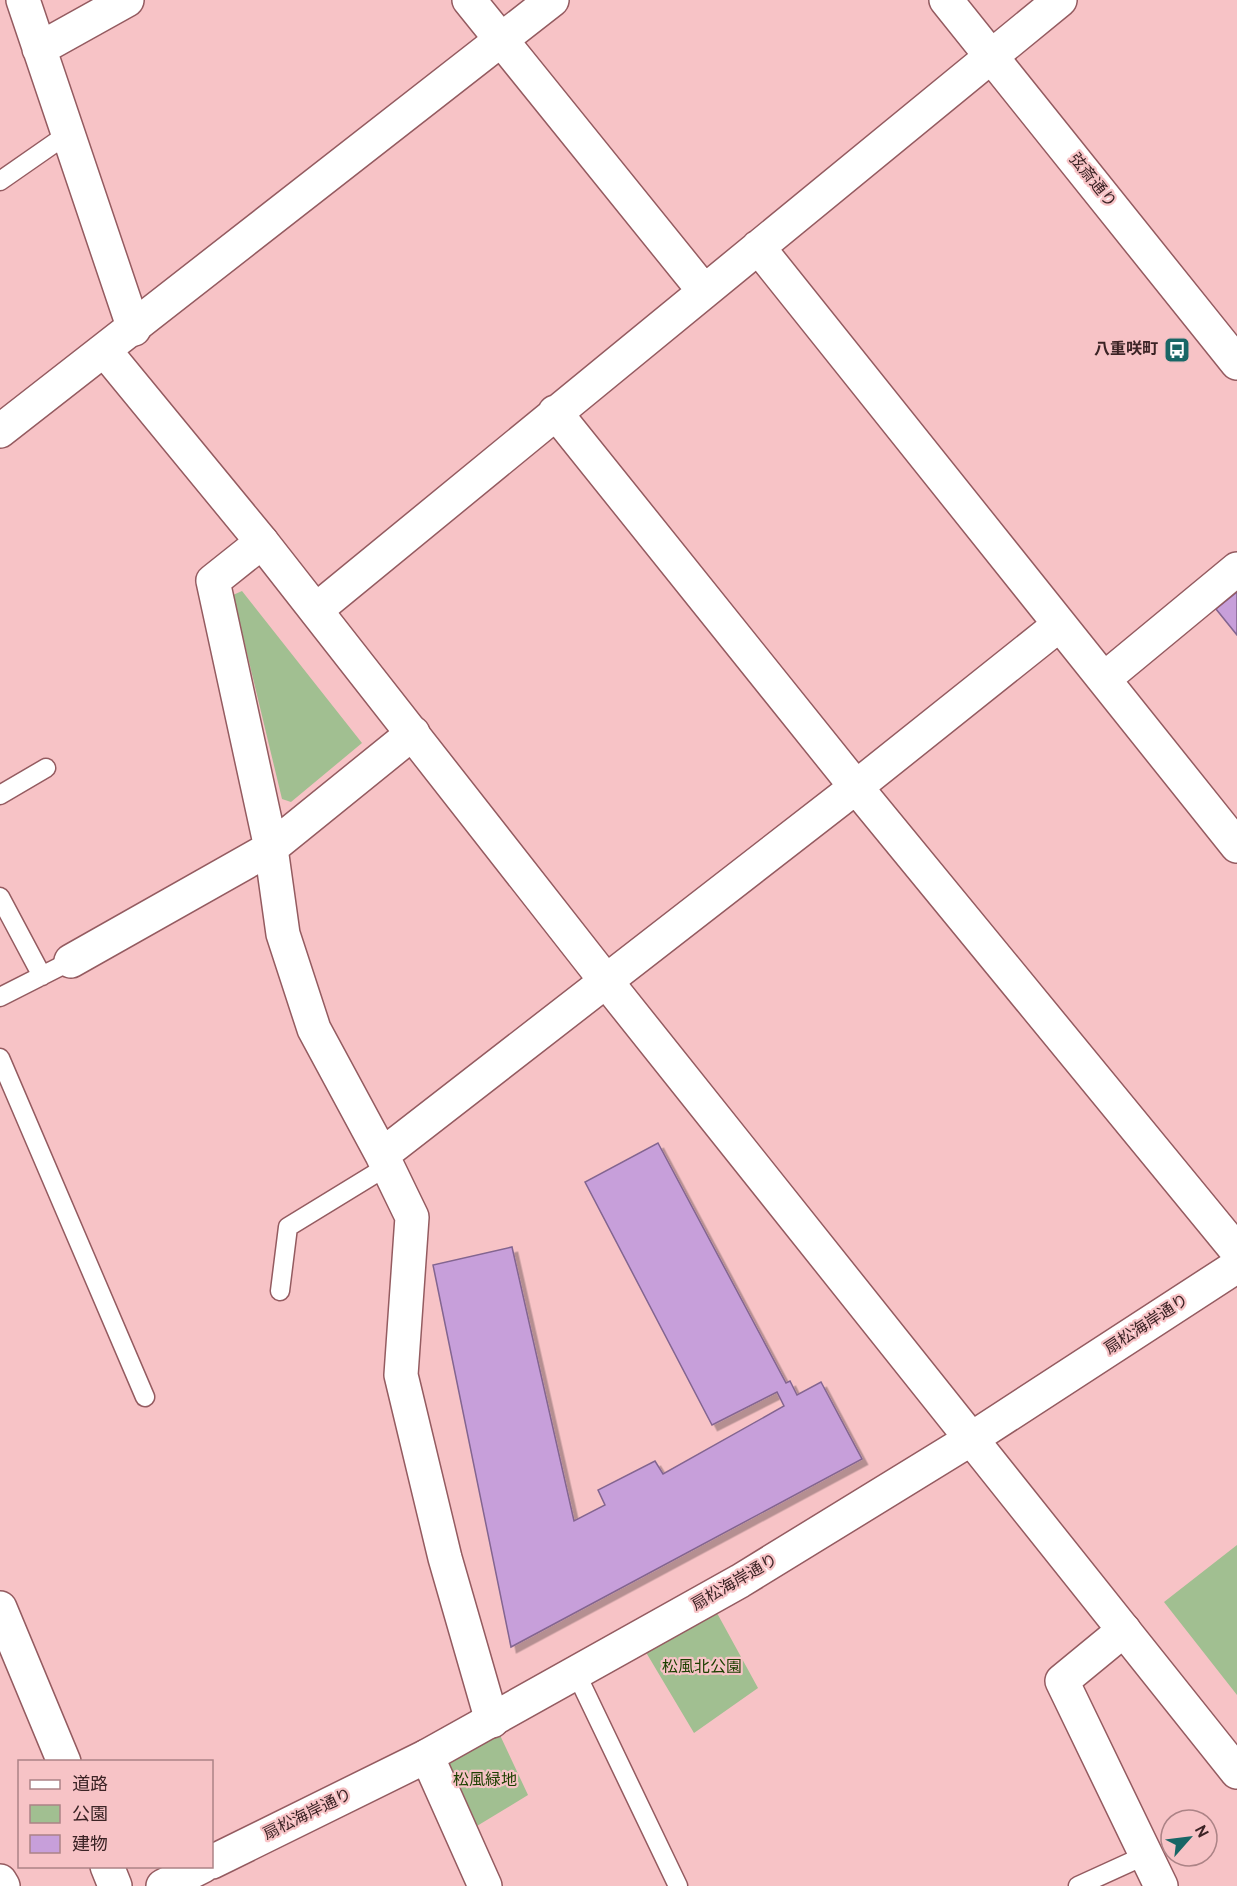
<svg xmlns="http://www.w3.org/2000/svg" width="1237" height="1886" font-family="Overpass,'Noto Sans JP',sans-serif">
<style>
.green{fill:#a1bf91}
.building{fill:#c79fda;stroke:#836590;stroke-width:1.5;filter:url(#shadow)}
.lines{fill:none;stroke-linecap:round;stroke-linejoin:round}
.service-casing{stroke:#945b60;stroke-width:21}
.minor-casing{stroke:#945b60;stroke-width:36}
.tertiary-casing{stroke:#945b60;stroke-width:36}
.service{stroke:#fff;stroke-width:18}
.minor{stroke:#fff;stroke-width:33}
.tertiary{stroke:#fff;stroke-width:33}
.labels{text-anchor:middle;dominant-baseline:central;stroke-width:4.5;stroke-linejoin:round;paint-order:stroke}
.street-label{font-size:16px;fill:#3b2325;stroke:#f7c3c6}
.poi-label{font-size:16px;font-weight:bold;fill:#3b2325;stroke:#f7c3c6;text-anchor:end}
.park-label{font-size:16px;fill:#1d4000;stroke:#f7c3c6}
</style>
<defs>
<filter id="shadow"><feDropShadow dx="5.5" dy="5.5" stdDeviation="0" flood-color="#0004"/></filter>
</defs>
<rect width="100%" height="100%" fill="#f7c3c6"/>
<!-- green -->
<path class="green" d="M242,591L362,743L291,802L282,799L233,595Z
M1237,1545V1695L1164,1602Z
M717,1613L758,1688L694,1733L644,1649Z
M499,1733L528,1795L472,1829L442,1766Z"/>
<!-- building -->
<path class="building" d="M1237,592V635L1216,609Z
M658,1143L786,1383L790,1381L797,1395L821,1382L862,1459L511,1647L433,1265L512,1247L574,1521L605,1505L598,1490L655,1461L663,1474L784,1406L777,1392L712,1425L585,1182Z"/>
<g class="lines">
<!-- service casing -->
<g class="service-casing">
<path id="service" d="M0,181L69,133
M0,795L46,768
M0,897L42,976
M0,997L71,961
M0,1058L145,1397
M280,1291L288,1227L386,1167
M576,1673L678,1886
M1078,1886L1146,1855"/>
</g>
<!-- minor casing -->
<g class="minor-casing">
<path id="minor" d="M23,0L134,329
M469,0L704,291
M39,49L127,0
M758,247L1237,846
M555,412L856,787L1237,1251
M262,542L213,581L271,848L283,934L314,1029L382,1155L412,1217L401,1375L445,1558L492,1721
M316,610L1060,0
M1104,679L1237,569
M71,961L271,848L413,733
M382,1155L856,787L1059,625
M0,1608L64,1762
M1124,1630L1062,1681L1161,1886
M427,1756L485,1886
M107,1866L115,1886
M0,1881L3,1886"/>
</g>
<!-- tertiary casing -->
<g class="tertiary-casing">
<path id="tertiary" d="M946,0L1237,363
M105,351L262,542L606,981L1237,1772
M0,431L552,0
M212,1862L427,1756L740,1581L971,1439L1237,1266
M163,1886L203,1866"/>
</g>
<!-- service -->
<use href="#service" class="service"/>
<!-- minor -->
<use href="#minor" class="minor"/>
<!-- tertiary -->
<use href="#tertiary" class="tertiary"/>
</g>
<!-- icons -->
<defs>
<g id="bus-square" transform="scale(1.35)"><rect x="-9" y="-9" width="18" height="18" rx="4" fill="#186666" stroke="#f7c3c6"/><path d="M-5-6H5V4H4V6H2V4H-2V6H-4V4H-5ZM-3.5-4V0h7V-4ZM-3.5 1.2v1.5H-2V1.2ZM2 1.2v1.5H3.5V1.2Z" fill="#fff"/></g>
</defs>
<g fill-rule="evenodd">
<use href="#bus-square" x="1177" y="350"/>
</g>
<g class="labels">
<!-- street labels -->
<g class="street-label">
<text transform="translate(1092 181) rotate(51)">弦斎通り</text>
<text transform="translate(1147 1325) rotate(-33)">扇松海岸通り</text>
<text transform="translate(735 1583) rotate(-30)">扇松海岸通り</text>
<text transform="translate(308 1815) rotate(-26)">扇松海岸通り</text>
</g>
<!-- poi labels -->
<g class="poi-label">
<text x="1158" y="350">八重咲町</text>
</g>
<!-- park labels -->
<g class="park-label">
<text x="702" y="1668">松風北公園</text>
<text x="485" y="1781">松風緑地</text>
</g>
</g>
<!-- legend -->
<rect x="18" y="1760" width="195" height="108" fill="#f7c3c6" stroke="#ac8386" stroke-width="1.5"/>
<rect x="30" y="1780" width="30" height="9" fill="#ffffff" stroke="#ac8386" stroke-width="1.5"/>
<text x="72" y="1790" font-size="18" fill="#3b2325">道路</text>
<rect x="30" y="1805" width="30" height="18" fill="#a1bf91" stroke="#ac8386" stroke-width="1.5"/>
<text x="72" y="1820" font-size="18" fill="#3b2325">公園</text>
<rect x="30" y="1835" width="30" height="18" fill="#c79fda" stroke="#ac8386" stroke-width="1.5"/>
<text x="72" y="1850" font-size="18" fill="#3b2325">建物</text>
<!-- north arrow -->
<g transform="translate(1189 1838) rotate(62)"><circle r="28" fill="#f7c3c6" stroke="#ac8386" stroke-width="1.5"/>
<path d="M0-4.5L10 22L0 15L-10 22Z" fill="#186666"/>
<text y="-9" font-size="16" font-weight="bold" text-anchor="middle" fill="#3b2325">N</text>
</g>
</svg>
